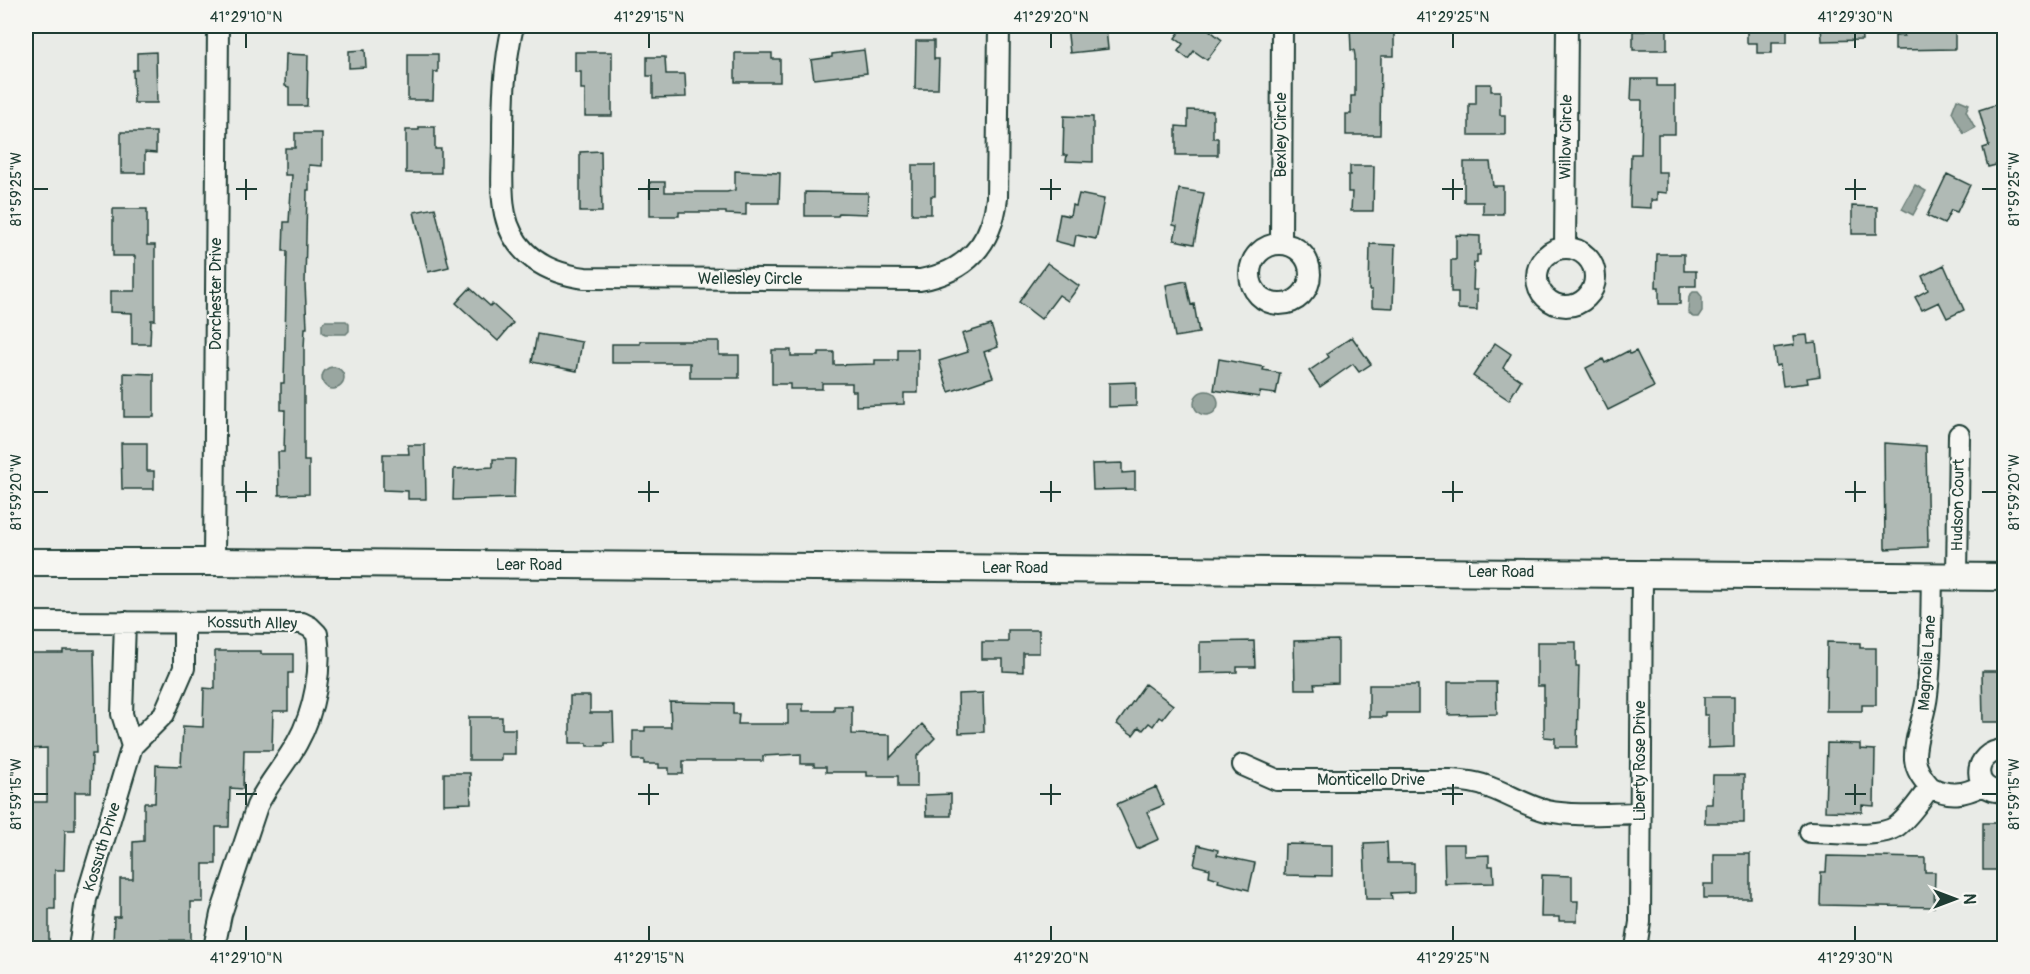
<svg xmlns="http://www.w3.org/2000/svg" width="2030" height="974" font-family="Pangolin,sans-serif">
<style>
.water{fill:#99a6a0;stroke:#687c75;stroke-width:1.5}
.building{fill:#b0bab5;stroke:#1f3d34;stroke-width:1.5}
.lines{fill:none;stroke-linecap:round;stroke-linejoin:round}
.minor-casing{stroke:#1f3d34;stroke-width:24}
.tertiary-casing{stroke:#1f3d34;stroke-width:30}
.minor{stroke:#f6f6f2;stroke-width:20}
.tertiary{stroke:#f6f6f2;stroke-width:26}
.ticks{fill:none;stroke:#1f3d34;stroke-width:2}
.labels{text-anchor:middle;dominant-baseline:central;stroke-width:4.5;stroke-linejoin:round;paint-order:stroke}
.street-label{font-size:16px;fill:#1f3d34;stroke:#f6f6f2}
.neatline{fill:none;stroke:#1f3d34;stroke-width:2}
.ticks-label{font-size:15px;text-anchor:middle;fill:#1f3d34}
</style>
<rect width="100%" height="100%" fill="#e9ebe7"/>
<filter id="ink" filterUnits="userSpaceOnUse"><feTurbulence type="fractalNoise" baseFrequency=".0167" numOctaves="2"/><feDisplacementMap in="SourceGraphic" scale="12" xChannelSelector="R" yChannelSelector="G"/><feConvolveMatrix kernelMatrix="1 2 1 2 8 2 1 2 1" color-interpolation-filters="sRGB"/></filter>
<g filter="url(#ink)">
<!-- water -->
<path class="water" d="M1957,99L1969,104L1966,111L1975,128L1964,134L1952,112Z
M1915,185L1926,191L1913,215L1902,209Z
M1693,292H1698L1702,297V311L1698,317H1693L1688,312L1689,296Z
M325,321H346L349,324V331L346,334H325L322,331V324Z
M322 378a11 11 0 1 1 22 0a11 11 0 1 1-22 0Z
M1194 403a12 12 0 1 1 24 0a12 12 0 1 1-24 0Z"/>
<!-- building -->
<path class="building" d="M1067,26H1102L1106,29L1108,49L1070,53Z
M1184,26H1204L1222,40L1207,60L1194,51L1188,59L1178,51L1183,44L1175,38Z
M1350,26H1394V56H1381L1380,135H1346V114H1351V96H1355V56L1354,50H1351Z
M1645,26H1667V50H1633V31H1645Z
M1747,26H1787V42H1772V53H1757V43H1747Z
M1821,26H1861L1862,40L1822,41Z
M1904,26H1955V49L1895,50V36H1904Z
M916,41H934V59H939L938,89H915Z
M365,50L366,67L349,68V51Z
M864,50L867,73L814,79L811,60L832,57V54Z
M156,52L157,103H134L133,70H137V53Z
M575,52H612V116H585V89H581V72H575Z
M735,53H772V59H780V82H735Z
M286,54L308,55L307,106H289V87L285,86Z
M408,54H438V72H434L433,100H408Z
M647,57H665L666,74H685L686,97L653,98V76H647Z
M1632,79H1657V86H1675V134H1658V172H1667V193L1657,192V200H1651V208L1630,207L1631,154H1641L1642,100H1631Z
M1476,84H1491V91H1500V115H1505V135H1469V104H1476Z
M2004,102V163L1988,167L1983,148L1989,146L1979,110Z
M1188,110L1213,111V138H1218V155H1176V126L1188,127Z
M1064,116L1093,117V162L1066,161L1067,155H1063Z
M419,127H435V149H441V173H406V130H419Z
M121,132H156V153L145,152V173H121Z
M295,133H322V166L309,165V190H307L305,284L307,328H305L304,348V461H309V494L279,495L278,452H284L285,410H281V383H284L287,251H283L284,222H289L292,175H285V148H295Z
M601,151L602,212H580V152Z
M1464,162H1490L1493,186H1503V214H1483V202H1464Z
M912,165H935V196H931V214H912Z
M1350,166H1374L1373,211H1351L1352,192H1348V175H1350Z
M735,171L780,173L779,203H746V215L726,214V212H679V216H650V182H665V192H727L735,190Z
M1947,174L1970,185L1957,212L1951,210L1944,224L1927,216Z
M1179,189L1204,193L1194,244L1174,240L1177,226L1173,225Z
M805,192L868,193L867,214L839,213L838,216H805Z
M1079,194L1104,199L1096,239L1076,235L1074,246L1055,241L1060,214L1070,216L1072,205L1076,206Z
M1852,206L1877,207V234H1852Z
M435,208L449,267L428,272L414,212Z
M113,209H147V245H155V320H151L150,344H132V313L110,312V291H135V256H113Z
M1456,235L1480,236V255H1477V263H1474L1473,290H1477V310L1458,309V292H1451V260H1456Z
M1370,244L1395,245L1393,308L1372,307V290H1369Z
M1657,254H1684V271H1696V286H1680V304H1659V287H1656Z
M1047,263L1079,286L1068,301L1059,295L1041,319L1019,302Z
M1944,265L1964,310L1947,318L1939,302L1922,310L1915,297L1928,290L1922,276Z
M1186,281L1191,305L1194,304L1199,333L1175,337L1166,285Z
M470,288L490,306L492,304L513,323L498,341L456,303Z
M991,325L998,347L984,352L993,377L949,392L939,361L968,352L962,334Z
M537,334L582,342L577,371L532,362Z
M1807,335L1808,343L1816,342L1820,376L1807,378L1808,383L1783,386L1780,365L1776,366L1774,348L1794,345L1793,336Z
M1352,337L1371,364L1359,372L1353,364L1320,387L1309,371L1329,357L1327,354Z
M640,341H719V355H739V378H690V363H612V344H640Z
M1495,343L1511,354L1503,368L1521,380L1509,400L1473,376Z
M898,349H918V393H904V404L856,406V391H852V383H822V389H790V384H772V350H791V356H819V352H834V365L875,364V360H898Z
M1628,351L1630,354L1636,351L1654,387L1608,410L1586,368L1603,359L1605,363Z
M1219,359L1264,367L1263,370L1280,373L1276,394L1260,392L1259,397L1214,390Z
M124,373L154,374V417H124Z
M1136,382V406L1109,407V383Z
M121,443H147V471H154V489H122Z
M1884,443L1926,446L1928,547L1885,549Z
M408,445H425L426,499H408V491L383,490V454H409Z
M493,459H515L514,498L453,500L454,469L493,467Z
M1122,463V473L1135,472V489L1093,490L1092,464Z
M1008,630H1039V653H1023V672L1003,671V659H982V642H1008Z
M1338,640V683L1314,684L1315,689H1295L1294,641Z
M1254,641L1255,667H1237V672L1200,673V642Z
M1537,642H1576V666H1579L1577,747H1555V738L1544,737V686H1537Z
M1827,642L1860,643V648H1876V705H1862V711H1826Z
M63,650H94L96,754H92L91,792H75V830H65L64,870H55V909H49V946L26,945V840H31V802H47V748L26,749V653H63Z
M215,651H261V654H293V673H288V711H273L272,750H244L243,789L230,788L229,827H216V864H203V902H191V940H157V945H113L114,917H120V879H133V842L144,841V803H155L156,765L181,766L183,726L203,727L204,688L215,689Z
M1982,671H2004V712H2001V722H1983Z
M1448,682H1496L1497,714L1448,715Z
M1145,684L1173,705L1162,719L1159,717L1153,726L1149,723L1143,730L1139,727L1133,735L1117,724Z
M1369,685H1418V713H1386V717H1369Z
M983,693L984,732L959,733L958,694Z
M570,696H590V713H613L614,743H605V746H587V743H570Z
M1704,697H1734V747L1708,748V715H1704Z
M670,702L733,703V714H739L738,724H788V704H803V711H834V706H852V734L890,735V758L922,724L935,738L917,756V787H898V776H867V772H826V767H814V764H801V754L763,756V761H683V774H669V768H659V764H644V760H633V731H645V727H671Z
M469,717H502V729H515V754H501V760H469Z
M1827,743L1860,744V749L1875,750L1874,806L1862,805V812L1825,811Z
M444,773H470L471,803L444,804Z
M1713,775H1744V823H1705V804H1712Z
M1156,787L1164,805L1147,812L1159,839L1137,849L1117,804Z
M951,794V816H926L925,795Z
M1983,823H2000V833H2004V870H1983Z
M1387,842L1388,863H1414V892L1391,893L1392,899H1366L1364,843Z
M1285,844L1332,845V876L1284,875Z
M1444,844H1464V856L1489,855V866H1493L1494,883L1445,884Z
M1198,845L1218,850L1217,855L1255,863L1249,890L1218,882L1219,879L1209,876L1210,869L1194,865Z
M1714,854H1750V898H1704V884H1714Z
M1827,856L1925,858V872H1935L1934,907L1820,905L1821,872H1826Z
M1542,875L1572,876V901H1578L1577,921H1559V917H1541Z"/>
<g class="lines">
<!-- minor casing -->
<g class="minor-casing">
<path id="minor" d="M513,26C504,64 503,101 503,140C503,164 500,190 505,214C514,255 547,273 585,278L920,280C966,272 992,244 997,198L999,26
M1281,244L1282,26
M1250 274a30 30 0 1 1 60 0a30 30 0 1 1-60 0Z
M1565,248L1567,26
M1537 277a29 29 0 1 1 58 0a29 29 0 1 1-58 0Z
M214,562L218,26
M1957,575L1959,435
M26,622L302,623L310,627L317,634C322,669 315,711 297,743C285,765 268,783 257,806L221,914L214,948
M132,746L164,714L184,668V622
M2004,750C1973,751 1969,792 2004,792
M1243,765L1277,780H1450C1464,781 1478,782 1491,788C1510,795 1527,806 1547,811C1577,817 1610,813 1640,813
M1930,787C1949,797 1964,795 1983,785
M1810,832C1831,832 1880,839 1897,826C1910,816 1920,800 1930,787C1922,778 1916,770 1915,759C1914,738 1925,716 1927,695C1932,656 1931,615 1932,575
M79,948L86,899L132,746L122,714L125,622
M1636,948L1640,922L1642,573"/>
</g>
<!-- tertiary casing -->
<g class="tertiary-casing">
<path id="tertiary" d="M26,562H214L2004,577"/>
</g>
<!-- minor -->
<use href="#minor" class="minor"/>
<!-- tertiary -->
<use href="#tertiary" class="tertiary"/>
</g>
</g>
<!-- ticks -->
<path class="ticks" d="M246,33V48M649,33V48M1051,33V48M1453,33V48M1855,33V48M246,179V200M649,179V200M1051,179V200M1453,179V200M1855,179V200M33,189H48M236,189H257M638,189H659M1040,189H1061M1442,189H1463M1845,189H1866M1982,189H1997M246,481V502M649,481V502M1051,481V502M1453,481V502M1855,481V502M33,492H48M236,492H257M638,492H659M1040,492H1061M1442,492H1463M1845,492H1866M1982,492H1997M246,784V805M649,784V805M1051,784V805M1453,784V805M1855,784V805M33,794H48M236,794H257M638,794H659M1040,794H1061M1442,794H1463M1845,794H1866M1982,794H1997M246,926V941M649,926V941M1051,926V941M1453,926V941M1855,926V941"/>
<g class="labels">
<!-- street labels -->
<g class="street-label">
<text transform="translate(1281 135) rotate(-90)">Bexley Circle</text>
<text transform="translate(1566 137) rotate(-89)">Willow Circle</text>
<text x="750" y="279">Wellesley Circle</text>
<text transform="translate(216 294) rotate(-90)">Dorchester Drive</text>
<text transform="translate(1958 505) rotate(-89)">Hudson Court</text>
<text x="529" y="565">Lear Road</text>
<text x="1015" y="568">Lear Road</text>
<text x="1501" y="572">Lear Road</text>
<text transform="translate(252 623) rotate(1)">Kossuth Alley</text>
<text transform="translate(1927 663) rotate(-86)">Magnolia Lane</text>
<text transform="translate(1640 761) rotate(-90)">Liberty Rose Drive</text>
<text x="1371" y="780">Monticello Drive</text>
<text transform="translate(102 847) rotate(-73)">Kossuth Drive</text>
</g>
</g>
<!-- margin -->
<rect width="2030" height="974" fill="none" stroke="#f6f6f2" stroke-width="66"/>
<!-- north arrow -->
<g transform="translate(1955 899) rotate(90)" stroke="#f6f6f2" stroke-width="4.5" paint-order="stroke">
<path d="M0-4.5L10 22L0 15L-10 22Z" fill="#1f3d34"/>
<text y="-9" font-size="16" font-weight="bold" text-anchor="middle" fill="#1f3d34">N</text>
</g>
<rect x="33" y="33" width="1964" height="908" class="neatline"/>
<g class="ticks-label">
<text x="246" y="22">41°29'10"N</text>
<text x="649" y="22">41°29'15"N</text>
<text x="1051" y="22">41°29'20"N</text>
<text x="1453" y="22">41°29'25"N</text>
<text x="1855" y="22">41°29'30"N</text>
<text transform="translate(2014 189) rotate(-90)" y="5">81°59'25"W</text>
<text transform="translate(16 189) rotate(-90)" y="5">81°59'25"W</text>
<text transform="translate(2014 492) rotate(-90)" y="5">81°59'20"W</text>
<text transform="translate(16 492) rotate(-90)" y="5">81°59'20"W</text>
<text transform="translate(2014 794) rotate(-90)" y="5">81°59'15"W</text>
<text transform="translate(16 794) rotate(-90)" y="5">81°59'15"W</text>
<text x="246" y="963">41°29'10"N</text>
<text x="649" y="963">41°29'15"N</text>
<text x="1051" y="963">41°29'20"N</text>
<text x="1453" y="963">41°29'25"N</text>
<text x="1855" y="963">41°29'30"N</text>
</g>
</svg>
